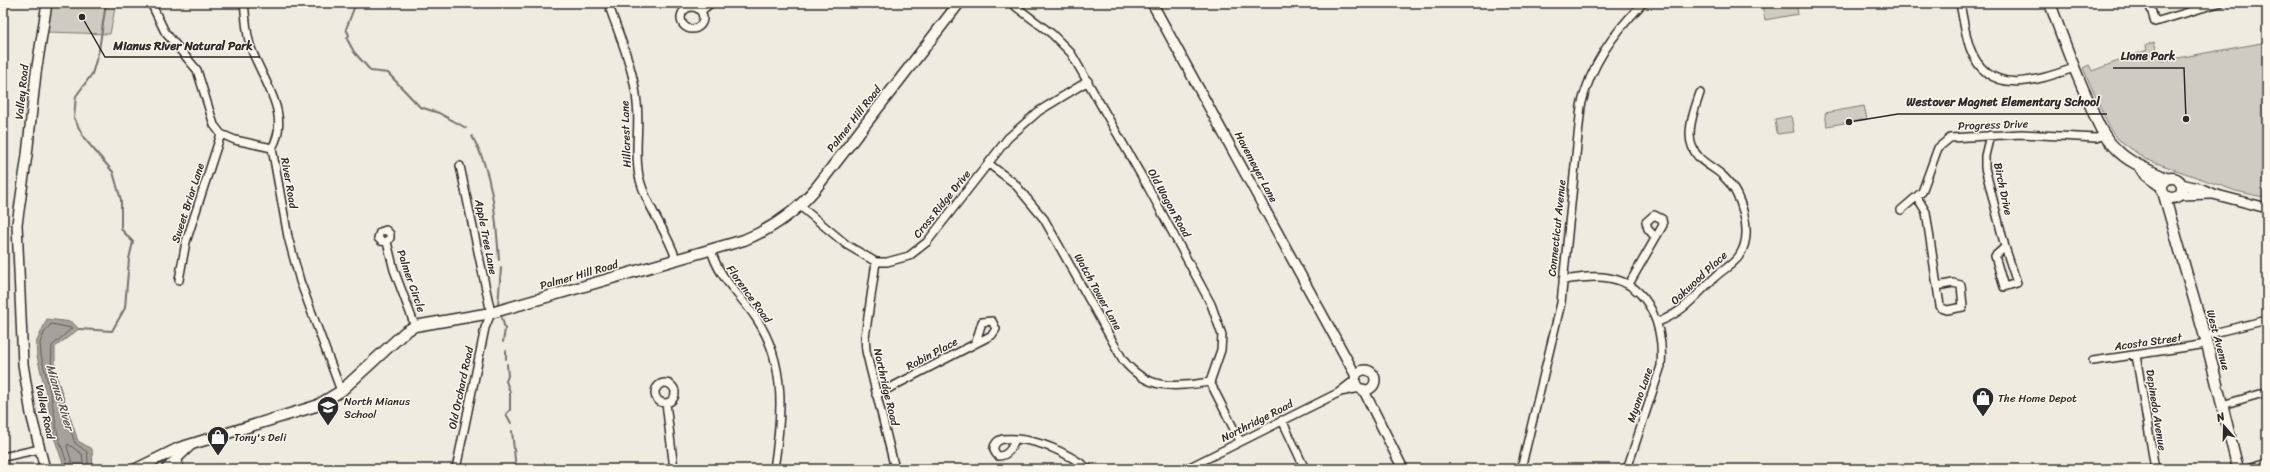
<svg xmlns="http://www.w3.org/2000/svg" width="2270" height="472" font-family="Sriracha,sans-serif">
<style>
.green{fill:#cecbc2;stroke:#7c7b76}
.water{fill:#a4a29a;stroke:#74726e}
.lines{fill:none;stroke-linecap:round;stroke-linejoin:round}
.shore{stroke:#5b5b57;stroke-width:1}
.stream{stroke:#74726e;stroke-width:2}
.minor-casing{stroke:#2b2b2b;stroke-width:10}
.tertiary-casing{stroke:#2b2b2b;stroke-width:12}
.secondary-casing{stroke:#2b2b2b;stroke-width:13}
.minor{stroke:#fbf7ec;stroke-width:7}
.tertiary{stroke:#fbf7ec;stroke-width:9}
.secondary{stroke:#fbf7ec;stroke-width:10}
.labels{text-anchor:middle;dominant-baseline:central;stroke-width:3;stroke-linejoin:round;paint-order:stroke}
.street-label{font-size:11px;fill:#2b2b2b;stroke:#fbf7ec}
.poi-label{font-size:11px;fill:#2b2b2b;stroke:#fbf7ec;text-anchor:start}
.water-label{font-size:12px;font-style:italic;fill:#555552;stroke:#fbf7ec}
.leader{fill:none;stroke:#2b2b2b;stroke-width:1.5}
.callout-dot{fill:#2b2b2b;stroke:#fbf7ec;stroke-width:1.5}
.callout-label{font-size:12px;text-anchor:middle;font-weight:bold;fill:#2b2b2b;stroke:#fbf7ec;stroke-width:3;stroke-linejoin:round;paint-order:stroke}
</style>
<rect width="100%" height="100%" fill="#eeebe0"/>
<filter id="ink" filterUnits="userSpaceOnUse"><feTurbulence type="fractalNoise" baseFrequency=".025" numOctaves="2"/><feDisplacementMap in="SourceGraphic" scale="8" xChannelSelector="R" yChannelSelector="G"/><feConvolveMatrix kernelMatrix="1 2 1 2 8 2 1 2 1" color-interpolation-filters="sRGB"/></filter>
<g filter="url(#ink)">
<!-- green -->
<path class="green" d="M52,3H116L110,34L47,32Z
M1771,3H1796L1798,14L1765,20L1762,5Z
M2154,42L2161,61L2267,42V198L2236,191L2145,159L2118,139L2110,129L2083,68L2089,65L2092,71L2147,50L2146,45Z
M1864,106L1867,119L1827,126L1825,113Z
M1791,116L1794,132L1777,134L1775,119Z"/>
<!-- water -->
<path class="water" d="M47,319L72,322L79,329L55,347V372L78,441L92,449L93,469H65L54,437L47,397L37,356L36,343Z"/>
<g class="lines">
<!-- shore -->
<path class="shore" d="M69,469L58,436L51,396L41,355L40,343L44,333L51,324L72,328L52,346L51,373L75,443L87,452L89,469
M74,469L67,447L68,444L82,454L84,469"/>
<!-- stream -->
<path class="stream" d="M356,3L346,29L349,35L347,39L354,52L371,71L388,73L420,107L439,113L466,128
M472,136C493,172 496,219 499,260
M498,305L501,268
M502,318L505,329L503,342
M79,329L112,331L125,308L129,259L133,242L121,229V200L113,172L84,138L74,118L76,96L92,74L99,50L106,3
M506,351V359
M507,364L508,376L506,381L510,392V410L506,414L511,423
M512,431L516,469"/>
<!-- minor casing -->
<g class="minor-casing">
<path id="minor" d="M151,3L165,32L197,70L214,125L221,134L235,140L272,148
M244,3C246,18 246,34 251,48C262,79 292,115 272,148
M608,3C619,35 634,69 637,103C640,127 634,151 639,176C646,207 667,230 676,259
M1011,3L1052,34L1071,53L1149,189L1211,304L1222,335L1221,350L1210,382L1240,441
M1960,3C1963,18 1965,34 1970,48C1988,98 2036,81 2074,68
M2149,3L2155,22L2219,3
M681 18a11 11 0 1 1 22 0a11 11 0 1 1-22 0Z
M701,11L711,3
M1990,135L1985,156V168L2005,247L1995,256L2004,287L2017,283L2005,247
M272,148L288,237L300,281L341,391
M989,164L1014,183L1044,219L1123,360C1148,391 1174,387 1210,382
M1917,197L1926,212L1940,306L1941,308L1947,310L1963,307L1961,285L1953,283L1937,286
M800,206L847,245L876,262H887L909,256L927,242L1008,138L1039,111L1088,81
M1901,210L1922,192L1938,148L1950,138L2022,134L2096,138L2105,135
M387,242L390,238V234L386,230L380,232L378,238L381,241L387,242L394,270L415,326
M711,249C718,278 740,294 756,318C787,364 782,417 774,469
M876,262L865,337L866,351L895,469
M179,280L186,242L221,134
M1563,280C1577,278 1595,275 1609,278C1651,285 1664,329 1661,366L1627,469
M1629,284L1663,225L1662,219L1654,215L1646,222L1648,229L1655,237
M1658,322C1684,312 1694,297 1714,278C1722,270 1733,265 1739,256C1755,233 1741,192 1722,175C1711,165 1698,162 1692,146C1686,131 1695,108 1700,93
M2205,335L2267,320
M2136,355L2155,469
M2093,361L2207,344
M655 393a10 10 0 1 1 20 0a10 10 0 1 1-20 0Z
M1340,392L1360,388
M876,395L992,335L996,329L992,321L982,322L976,342
M666,403L674,469
M2222,405L2267,392
M1282,420L1305,469
M1015,439C1012,448 1008,456 998,456C994,452 992,448 996,443C1001,437 1009,439 1016,439C1043,441 1067,453 1089,469
M3,457L40,449
M178,458L179,469
M456,469L485,328L491,313L460,166
M1186,469L1338,393L1356,379
M1521,469L1561,303L1581,106C1591,64 1613,34 1643,3
M2247,469L2267,463"/>
</g>
<!-- tertiary casing -->
<g class="tertiary-casing">
<path id="tertiary" d="M1152,3L1356,376
M2181,184L2202,189L2213,194L2267,208
M2180,195L2211,194
M1355 380a10 10 0 1 1 20 0a10 10 0 1 1-20 0Z
M1363,389L1403,469
M45,469L31,414L23,364L17,224L27,155L36,73L47,3
M166,469L191,445"/>
</g>
<!-- secondary casing -->
<g class="secondary-casing">
<path id="secondary" d="M2050,3C2062,37 2074,70 2089,102C2096,119 2102,136 2116,149C2130,164 2150,170 2168,179
M2141,169L2145,175L2162,187
M2162 188a10 10 0 1 1 20 0a10 10 0 1 1-20 0Z
M2164,195L2207,344L2238,469
M136,469L179,448L316,406L341,391L405,332L415,326L491,313L744,240C774,228 796,212 816,188L959,3"/>
</g>
<!-- minor -->
<use href="#minor" class="minor"/>
<!-- tertiary -->
<use href="#tertiary" class="tertiary"/>
<!-- secondary -->
<use href="#secondary" class="secondary"/>
</g>
</g>
<!-- icons -->
<defs>
<g id="shop-pin" transform="scale(1.15)"><path d="M0 17L-7.5 6A9.5 9.5 0 1 1 7.5 6Z" fill="#2b2b2b" stroke="#fbf7ec"/><path d="M-5-2.5h2.3a2.7 3.5 0 0 1 5.4 0H5L5.5 6h-11ZM-1.5-2.5h3a1.5 2.3 0 0 0-3 0Z" fill="#fff"/></g>
<g id="school-pin" transform="scale(1.15)"><path d="M0 17L-7.5 6A9.5 9.5 0 1 1 7.5 6Z" fill="#2b2b2b" stroke="#fbf7ec"/><path d="M0-5L7-2L0 1L-7-2ZM-4 1L0 2.5L4 1V4Q0 6-4 4Z" fill="#fff"/></g>
</defs>
<g fill-rule="evenodd">
<use href="#shop-pin" x="1983" y="398"/>
<use href="#school-pin" x="328" y="407"/>
<use href="#shop-pin" x="218" y="437"/>
</g>
<g class="labels">
<!-- street labels -->
<g class="street-label">
<text transform="translate(22 92) rotate(-84)">Valley Road</text>
<text transform="translate(854 119) rotate(-52)">Palmer Hill Road</text>
<text transform="translate(1993 125) rotate(-2)">Progress Drive</text>
<text transform="translate(626 134) rotate(-92)">Hillcrest Lane</text>
<text transform="translate(1256 167) rotate(62)">Havemeyer Lane</text>
<text transform="translate(289 183) rotate(80)">River Road</text>
<text transform="translate(2003 189) rotate(78)">Birch Drive</text>
<text transform="translate(188 203) rotate(-72)">Sweet Briar Lane</text>
<text transform="translate(1169 203) rotate(61)">Old Wagon Road</text>
<text transform="translate(942 204) rotate(-51)">Cross Ridge Drive</text>
<text transform="translate(1557 228) rotate(-84)">Connecticut Avenue</text>
<text transform="translate(486 237) rotate(79)">Apple Tree Lane</text>
<text transform="translate(579 275) rotate(-16)">Palmer Hill Road</text>
<text transform="translate(1699 278) rotate(-43)">Oakwood Place</text>
<text transform="translate(411 281) rotate(71)">Palmer Circle</text>
<text transform="translate(1098 292) rotate(61)">Watch Tower Lane</text>
<text transform="translate(749 294) rotate(54)">Florence Road</text>
<text transform="translate(2218 340) rotate(75)">West Avenue</text>
<text transform="translate(2148 342) rotate(-8)">Acosta Street</text>
<text transform="translate(932 354) rotate(-28)">Robin Place</text>
<text transform="translate(886 387) rotate(77)">Northridge Road</text>
<text transform="translate(461 388) rotate(-78)">Old Orchard Road</text>
<text transform="translate(1640 395) rotate(-71)">Myano Lane</text>
<text transform="translate(2156 410) rotate(81)">Depinedo Avenue</text>
<text transform="translate(45 412) rotate(78)">Valley Road</text>
<text transform="translate(1257 421) rotate(-27)">Northridge Road</text>
</g>
<!-- poi labels -->
<g class="poi-label">
<text x="1998" y="398">The Home Depot</text>
<text x="344" y="401">North Mianus<tspan x="344" dy="13">School</tspan></text>
<text x="234" y="437">Tony's Deli</text>
</g>
<!-- water labels -->
<g class="water-label">
<text transform="translate(60 397) rotate(73)">Mianus River</text>
</g>
</g>
<!-- callouts -->
<path class="leader" d="M82 17L105 57H260M2186 119L2184 68H2113M1849 122L1898 114H2107"/>
<g class="callout-dot">
<circle cx="82" cy="17" r="4"/>
<circle cx="2186" cy="119" r="4"/>
<circle cx="1849" cy="122" r="4"/>
</g>
<g class="callout-label">
<text x="183" y="50">Mianus River Natural Park</text>
<text x="2148" y="60">Lione Park</text>
<text x="2003" y="106">Westover Magnet Elementary School</text>
</g>
<!-- margin -->
<rect width="2270" height="472" fill="none" stroke="#fbf7ec" stroke-width="16"/>
<rect x="8" y="8" width="2254" height="456" fill="none" stroke="#2b2b2b" stroke-width="1.5" filter="url(#ink)"/>
<!-- north arrow -->
<g transform="translate(2224 426) rotate(340)" stroke="#fbf7ec" stroke-width="3" paint-order="stroke">
<path d="M0-3L7 15L0 10L-7 15Z" fill="#2b2b2b"/>
<text y="-6" font-size="11" font-weight="bold" text-anchor="middle" fill="#2b2b2b">N</text>
</g>
</svg>
